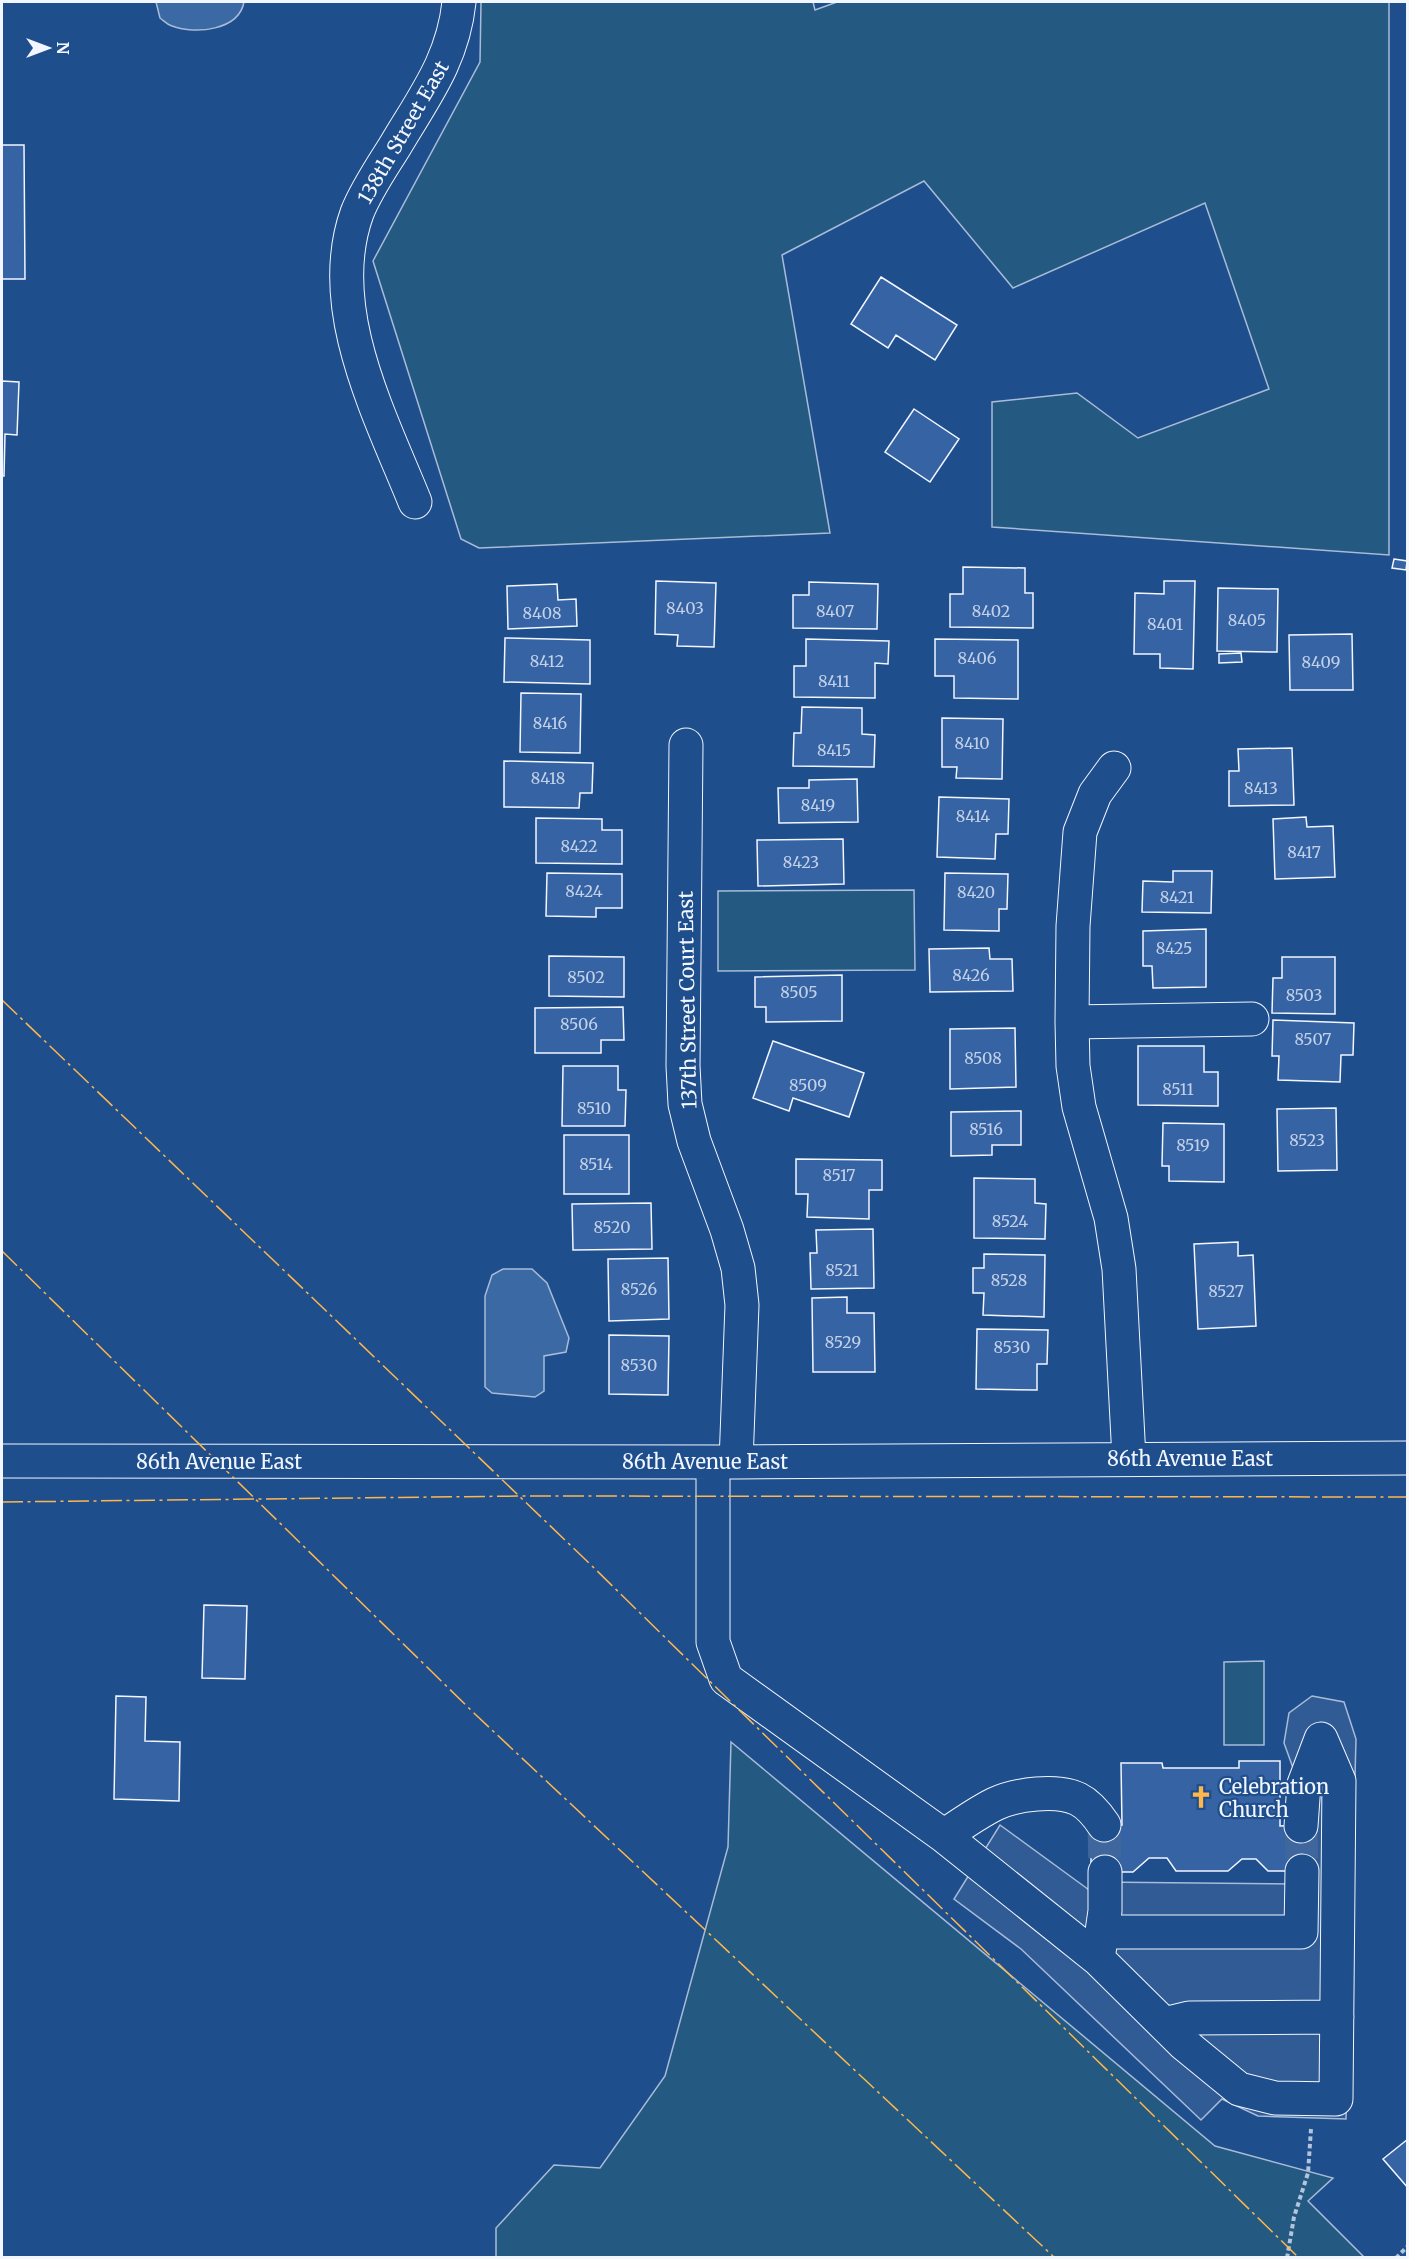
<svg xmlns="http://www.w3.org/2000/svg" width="1409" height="2259" font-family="Merriweather,serif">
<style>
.green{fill:#245a82;stroke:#a8bbd7;stroke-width:1.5}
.parking{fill:#305b95;stroke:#a8bbd7;stroke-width:1.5}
.water{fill:#3b69a3;stroke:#a8bbd7;stroke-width:1.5}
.building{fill:#3563a3;stroke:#f2f6ff;stroke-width:1.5}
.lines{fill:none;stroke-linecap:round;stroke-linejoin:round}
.minor-tunnel{stroke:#3f679d;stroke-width:33;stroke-dasharray:33 16;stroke-linecap:butt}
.minor-casing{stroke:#f2f6ff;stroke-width:35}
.path{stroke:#b3c4dc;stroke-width:4;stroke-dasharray:4.5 3;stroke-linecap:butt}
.minor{stroke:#1f4e8c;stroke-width:33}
.power{stroke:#ffb74d;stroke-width:1.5;stroke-dasharray:21 4.5 3 4.5;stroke-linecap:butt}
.labels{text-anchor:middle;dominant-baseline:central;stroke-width:4.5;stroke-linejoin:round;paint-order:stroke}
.number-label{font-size:16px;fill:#c3d1e8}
.street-label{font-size:20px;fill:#f2f6ff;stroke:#1f4e8c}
.poi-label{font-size:20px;fill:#f2f6ff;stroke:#1f4e8c;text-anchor:start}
</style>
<rect width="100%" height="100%" fill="#1f4e8c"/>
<!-- green -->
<path class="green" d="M481,2H813L815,10L837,2H1389V555L992,527V402L1077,393L1138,438L1269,389L1205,203L1013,288L924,181L782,255L830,533L479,548L461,539L373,261L480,62Z
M914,890L915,970L718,971V891Z
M1264,1661V1745H1224V1662Z
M731,1742L1215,2146L1333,2178L1308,2201L1364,2257H496V2228L554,2165L600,2168L665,2076L728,1847Z"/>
<!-- parking -->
<path class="parking" d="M1312,1696L1344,1702L1356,1739L1346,2119L1258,2116L1222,2099L1201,2120L1021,1949L954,1899L1000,1825L1096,1895L1098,1882L1294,1884L1293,1768L1284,1743L1289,1713Z"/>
<!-- water -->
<path class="water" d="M156,2H244C239,30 196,35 172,26C168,25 164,21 160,18Z
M503,1269H532L547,1283L569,1338L566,1352L544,1356V1391L535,1397L492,1393L485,1387V1296L492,1275Z"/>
<!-- building -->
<path class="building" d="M2,145H24L25,279H2Z
M881,277L957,325L935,360L896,335L888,348L851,324Z
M2,381L19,382L17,435L5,434L4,476H2Z
M914,409L959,439L930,482L885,452Z
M1394,559L1407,561L1406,570L1392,568Z
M963,567L1025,568V593H1033V628L950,627V594H963Z
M656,581L716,583L714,647L677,646L678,635L655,634Z
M1164,581H1195L1193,669L1160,668V654H1134L1135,593L1164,594Z
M809,582L878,584L877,629L793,628V595H809Z
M557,584L558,600L576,599L577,626L508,629L507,586Z
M1218,588L1278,589L1277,652L1217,651Z
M1352,634L1353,690H1290L1289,635Z
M505,638L590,640V684L504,682Z
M806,639L889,641L888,664L875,663V698L794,697V666H806Z
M935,639L1018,640V699L954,698V676H935Z
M1241,653L1242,662L1219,663V654Z
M521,693L581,694L580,753L520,752Z
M802,707L862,708V734L875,735L874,767L793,766L794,733H801Z
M942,718L1003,719L1002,779L956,778L957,767H942Z
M1292,748L1294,805L1229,806V771H1239L1238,749Z
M504,761L593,763L592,793H580L579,808L504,807Z
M857,779L858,822L779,823L778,788H809V780Z
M939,797L1009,799L1008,834H996L995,859L937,857Z
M1306,817L1307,827L1333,826L1335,877L1275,879L1273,819Z
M536,818L602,819V830H622V864L536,863Z
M843,839L844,884L758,886L757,840Z
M1173,871H1212L1211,913L1142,912L1143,881L1173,882Z
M547,873L622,874V908H596V917L546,916Z
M945,873L1008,874L1007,909H999V931L944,930Z
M1206,929V987L1153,988L1152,966H1143V931Z
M989,948L990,959H1012L1013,991L930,992L929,949Z
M549,956L624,957V997L549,996Z
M1282,957H1335V1014L1272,1013L1273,978H1282Z
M842,975V1021L766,1022V1007H755V977Z
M623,1007L624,1040H601V1053H535V1008Z
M1273,1020L1354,1023L1353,1055H1341L1340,1082L1278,1080L1279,1056H1272Z
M1015,1028L1016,1087L950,1089V1029Z
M773,1041L864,1073L849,1117L793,1098L789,1111L753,1098Z
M1138,1046H1204V1072H1218V1106L1138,1105Z
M563,1066H618V1090H626L625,1126H562Z
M1336,1108L1337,1170L1278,1171L1277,1109Z
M1021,1111V1145H992V1155L951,1156V1112Z
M1163,1123L1224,1124V1182L1169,1181V1166H1162Z
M564,1135H629V1194H564Z
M796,1159L882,1160V1190H869V1219L807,1217L808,1194H796Z
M974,1178L1035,1179V1203L1046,1204L1045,1239L974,1238Z
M651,1203L652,1249L573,1250L572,1204Z
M873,1229L874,1288L811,1289L810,1253H817L816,1230Z
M1238,1242V1256L1253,1255L1256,1326L1198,1329L1194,1244Z
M984,1254L1045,1255L1044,1317L983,1315L984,1293H973V1268H984Z
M668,1258L669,1319L609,1321L608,1259Z
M847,1297V1313H874L875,1372H813L812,1298Z
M977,1329L1048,1330L1047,1364H1037V1390L976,1389Z
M609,1335L669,1336L668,1395L609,1394Z
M204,1605L247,1606L245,1679L202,1678Z
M116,1696L146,1697L145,1741L180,1742L179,1801L114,1799Z
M1239,1761H1280V1826L1313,1825V1871H1268L1256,1859H1242L1228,1871H1176L1167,1858H1149L1133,1872H1091V1825H1122L1121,1763H1162L1163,1768H1239Z
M1408,2139V2188L1383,2159Z"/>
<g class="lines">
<!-- minor-tunnel -->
<path class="minor-tunnel" d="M1104,1825L1105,1872
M1301,1826L1302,1871"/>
<!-- minor casing -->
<g class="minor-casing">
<path id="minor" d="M415,502C380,415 323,308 357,213C366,190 382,167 395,146C424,97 453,60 459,2
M686,745L683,1066L685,1104L694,1141L727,1230L738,1268L742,1305L736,1462
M1114,768L1095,794L1080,832L1073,926L1072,1022L1073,1066L1079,1107L1111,1218L1119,1269L1129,1458
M1072,1022L1252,1019
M2,1461L736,1462L1408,1458
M713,1462V1642L726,1679L944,1836L1098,1959L1105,1911V1872
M944,1836C960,1825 977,1813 995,1804C1016,1794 1057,1789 1078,1799C1088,1804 1098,1816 1104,1825
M1102,1932H1301L1302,1871
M1098,1959L1184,2044L1239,2089L1275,2098L1336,2099L1339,1781L1321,1739L1304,1784L1301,1826
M1164,2024L1189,2018L1337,2017"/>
</g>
<!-- path -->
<path class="path" d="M1287,2258L1294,2217L1308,2173L1311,2129
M1396,2258L1408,2246"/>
<!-- minor -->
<use href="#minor" class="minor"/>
<!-- power -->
<path class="power" d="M2,1000L590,1564L1299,2258
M2,1251L476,1715L1055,2258
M2,1502L524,1496L1408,1497"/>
</g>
<!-- icons -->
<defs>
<g id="church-bare" transform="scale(1.8)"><path d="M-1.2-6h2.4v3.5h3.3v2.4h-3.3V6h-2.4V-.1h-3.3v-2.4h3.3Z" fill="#ffb74d" stroke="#1f4e8c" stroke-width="2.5" paint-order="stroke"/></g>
</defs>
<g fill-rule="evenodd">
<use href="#church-bare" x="1201" y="1797"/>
</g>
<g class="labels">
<!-- number labels -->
<g class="number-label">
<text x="685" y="608">8403</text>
<text x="835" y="611">8407</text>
<text x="991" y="611">8402</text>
<text x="542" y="613">8408</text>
<text x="1247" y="620">8405</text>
<text x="1165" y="624">8401</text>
<text x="977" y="658">8406</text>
<text x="547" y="661">8412</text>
<text x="1321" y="662">8409</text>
<text x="834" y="681">8411</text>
<text x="550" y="723">8416</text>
<text x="972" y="743">8410</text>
<text x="834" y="750">8415</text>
<text x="548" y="778">8418</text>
<text x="1261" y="788">8413</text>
<text x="818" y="805">8419</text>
<text x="973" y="816">8414</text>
<text x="579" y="846">8422</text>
<text x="1304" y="852">8417</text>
<text x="801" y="862">8423</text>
<text x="584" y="891">8424</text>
<text x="976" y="892">8420</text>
<text x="1177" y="897">8421</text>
<text x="1174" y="948">8425</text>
<text x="971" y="975">8426</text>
<text x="586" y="977">8502</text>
<text x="799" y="992">8505</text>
<text x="1304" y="995">8503</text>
<text x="579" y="1024">8506</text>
<text x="1313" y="1039">8507</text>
<text x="983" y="1058">8508</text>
<text x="808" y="1085">8509</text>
<text x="1178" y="1089">8511</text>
<text x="594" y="1108">8510</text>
<text x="986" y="1129">8516</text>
<text x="1307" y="1140">8523</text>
<text x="1193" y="1145">8519</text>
<text x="596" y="1164">8514</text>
<text x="839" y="1175">8517</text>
<text x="1010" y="1221">8524</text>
<text x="612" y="1227">8520</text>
<text x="842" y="1270">8521</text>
<text x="1009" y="1280">8528</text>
<text x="639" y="1289">8526</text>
<text x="1226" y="1291">8527</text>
<text x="843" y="1342">8529</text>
<text x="1012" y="1347">8530</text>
<text x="639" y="1365">8530</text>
</g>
<!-- street labels -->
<g class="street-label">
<text transform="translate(403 132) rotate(-60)">138th Street East</text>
<text transform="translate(687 1000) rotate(-91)">137th Street Court East</text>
<text x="1190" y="1458">86th Avenue East</text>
<text x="219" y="1461">86th Avenue East</text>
<text x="705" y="1461">86th Avenue East</text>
</g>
<!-- poi labels -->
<g class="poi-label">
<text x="1219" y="1786">Celebration<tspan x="1219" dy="23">Church</tspan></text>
</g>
</g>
<!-- border -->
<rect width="1409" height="2259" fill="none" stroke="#f2f6ff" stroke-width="6"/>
<!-- north arrow -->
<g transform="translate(48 48) rotate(90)" stroke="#1f4e8c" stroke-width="4.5" paint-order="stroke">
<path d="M0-4.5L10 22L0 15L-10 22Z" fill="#f2f6ff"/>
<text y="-9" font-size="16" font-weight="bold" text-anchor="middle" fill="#f2f6ff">N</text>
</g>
</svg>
